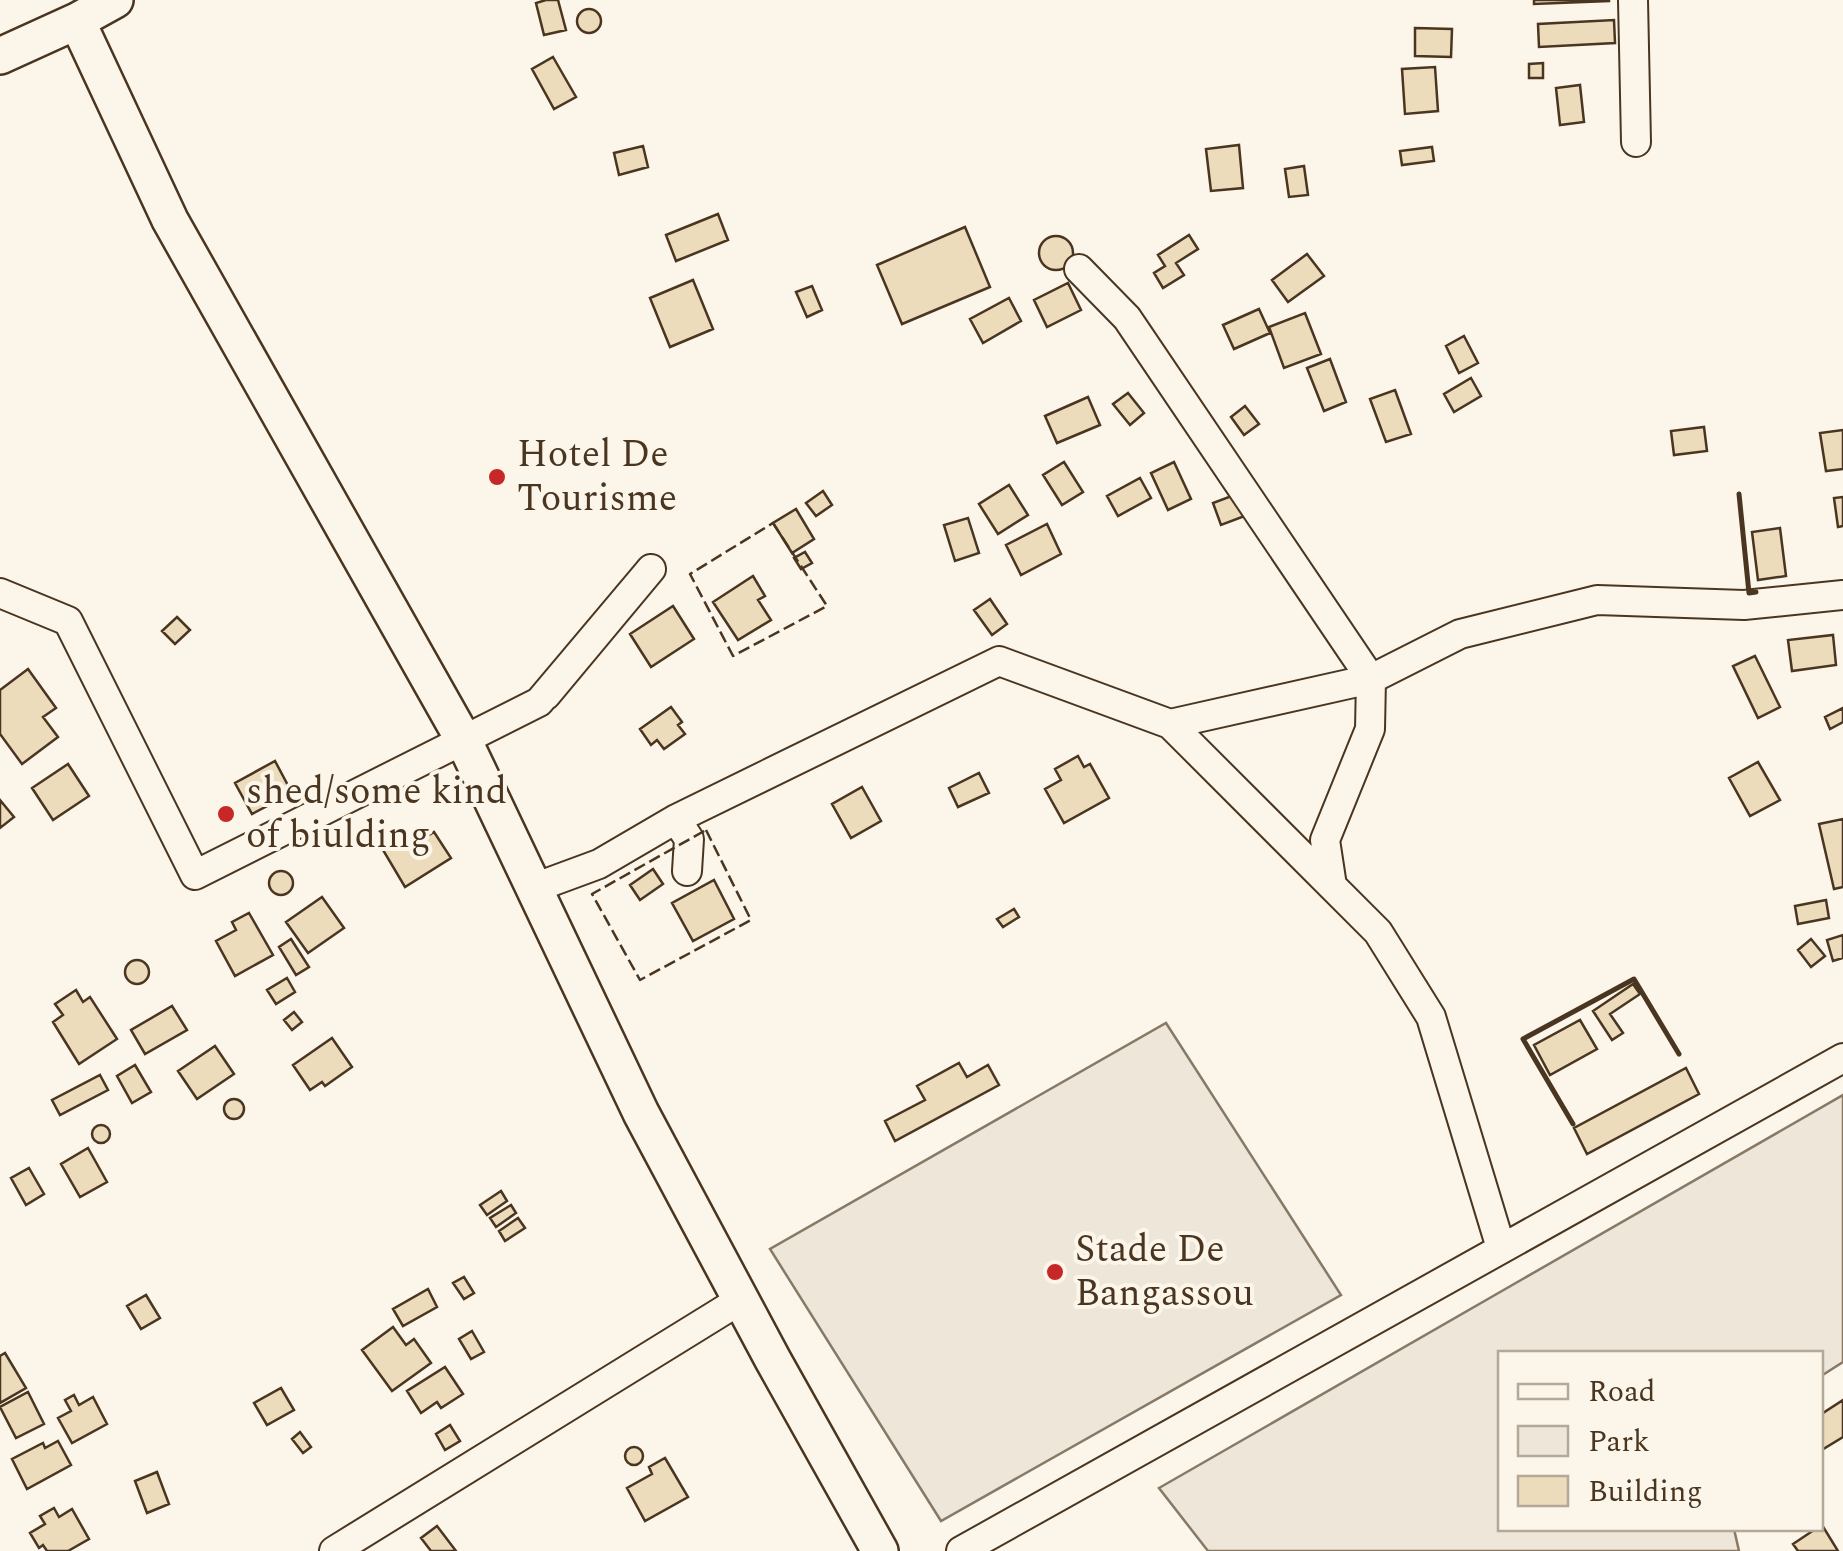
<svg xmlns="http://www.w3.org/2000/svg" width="1843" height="1551" font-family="Spectral,serif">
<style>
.green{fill:#ede6d9;stroke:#887966;stroke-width:2.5}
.building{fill:#ecdcbc;stroke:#4a3520;stroke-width:2.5}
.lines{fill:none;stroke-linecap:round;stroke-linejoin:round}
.minor-casing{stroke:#4a3520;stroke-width:32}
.major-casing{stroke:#4a3520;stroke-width:40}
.minor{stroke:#fbf6e9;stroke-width:28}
.major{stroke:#fbf6e9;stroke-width:35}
.fence{stroke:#4a3520;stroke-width:2.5;stroke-dasharray:12 5;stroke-linecap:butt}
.wall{stroke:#4a3520;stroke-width:5}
.poi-dot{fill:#c62828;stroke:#fbf6e9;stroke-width:4}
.labels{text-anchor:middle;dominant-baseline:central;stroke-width:8;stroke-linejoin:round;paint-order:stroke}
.poi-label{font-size:38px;fill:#4a3520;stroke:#fbf6e9;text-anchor:start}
</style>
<rect width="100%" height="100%" fill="#fbf6e9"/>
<!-- green -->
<path class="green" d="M1166,1023L1341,1295L941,1521L770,1249Z
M1843,1095V1362L1821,1376L1820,1354H1500V1528L1734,1529L1739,1551H1208L1159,1488Z"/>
<!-- building -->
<path class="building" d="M546,0H558L566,30L544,35L536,3Z
M1534,0H1609V1L1534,4Z
M577 21a12 12 0 1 1 24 0a12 12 0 1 1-24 0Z
M1614,20L1615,43L1539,47L1538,24Z
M1415,28L1452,29L1451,57L1415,56Z
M553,57L576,97L554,109L532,69Z
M1543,63V78H1529V64Z
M1435,67L1438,111L1405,114L1402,69Z
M1580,85L1584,122L1560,125L1556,88Z
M1239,145L1243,188L1211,191L1206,149Z
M643,146L648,167L619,175L614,153Z
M1432,147L1434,161L1402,165L1400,151Z
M1304,166L1308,195L1289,197L1285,169Z
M718,214L728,240L676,261L666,235Z
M965,227L990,287L902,324L877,265Z
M1189,235L1198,249L1176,263L1184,275L1163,288L1154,273L1165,266L1158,255Z
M1039 253a17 17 0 1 1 34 0a17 17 0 1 1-34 0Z
M1307,254L1324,276L1288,302L1272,280Z
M693,280L713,329L670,347L650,298Z
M1068,283L1081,310L1047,327L1034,300Z
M812,286L822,310L807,317L796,292Z
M1009,298L1021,321L983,343L970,319Z
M1259,309L1270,333L1234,349L1223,325Z
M1305,313L1321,354L1284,368L1269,327Z
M1464,336L1478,363L1459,373L1446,346Z
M1330,359L1346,402L1324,411L1307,368Z
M1471,378L1481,396L1454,412L1444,394Z
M1395,390L1411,434L1386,442L1370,399Z
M1128,393L1144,413L1130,425L1113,404Z
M1088,397L1100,425L1057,443L1045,416Z
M1245,406L1259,424L1244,435L1231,417Z
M1704,427L1707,451L1674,455L1671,431Z
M1843,430V469L1826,471L1820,433Z
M1064,462L1083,492L1062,505L1043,475Z
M1174,462L1191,499L1168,510L1151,473Z
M1140,478L1151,498L1118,516L1107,496Z
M1009,485L1028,515L998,534L979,504Z
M823,491L832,505L816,516L806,503Z
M1242,492L1250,514L1221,525L1213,503Z
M1843,497V526L1838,527L1834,498Z
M796,509L814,539L792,553L773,523Z
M968,518L979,553L955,561L944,525Z
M1047,524L1061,554L1021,575L1006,545Z
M1780,528L1786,576L1758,580L1752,532Z
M805,552L812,563L801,569L794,558Z
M753,576L765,596L758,600L771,620L738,640L713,602Z
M990,599L1007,624L992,635L974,610Z
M673,606L694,639L651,667L630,634Z
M177,617L190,630L175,644L162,631Z
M1833,635L1836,665L1792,671L1788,640Z
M1755,656L1780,707L1758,718L1733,666Z
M28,669L56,708L43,717L58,737L22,764L0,734V690Z
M671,707L682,722L678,725L685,734L664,749L657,740L651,745L640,729Z
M1843,708V722L1830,729L1825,717Z
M1078,756L1084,767L1090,764L1109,798L1064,823L1045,789L1061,780L1055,769Z
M275,761L292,793L252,814L235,783Z
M1758,762L1780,800L1750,816L1729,778Z
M68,764L89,796L53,820L32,788Z
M979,773L989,793L958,807L949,788Z
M862,787L881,821L851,838L832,804Z
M0,800L14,817L0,828Z
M1843,819V887L1834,889L1819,824Z
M434,832L451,858L405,887L383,850L403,838L409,847Z
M653,869L663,884L640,900L630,885Z
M269 883a12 12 0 1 1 24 0a12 12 0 1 1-24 0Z
M714,880L734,919L693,941L672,903Z
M322,897L344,928L308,953L286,922Z
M1826,900L1829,918L1798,924L1795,906Z
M1014,909L1019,917L1003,927L997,919Z
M249,913L273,955L235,976L216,941L236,930L232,922Z
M1843,935V958L1833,961L1827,940Z
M291,939L309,967L296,975L279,947Z
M1811,939L1825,956L1811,967L1798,950Z
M125 972a12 12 0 1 1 24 0a12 12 0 1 1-24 0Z
M287,978L295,992L276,1004L267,990Z
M1633,984L1640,994L1610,1014L1623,1033L1612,1040L1593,1011Z
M76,990L83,1002L90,997L117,1039L79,1064L53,1022L63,1015L55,1004Z
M172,1006L187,1030L145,1054L131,1030Z
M294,1012L302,1022L292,1030L284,1020Z
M1580,1020L1597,1049L1550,1075L1534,1045Z
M332,1038L352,1067L325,1086L322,1082L310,1090L293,1065Z
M215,1046L234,1074L197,1099L178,1071Z
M959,1063L967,1077L988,1065L999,1085L895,1141L885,1121L925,1100L917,1086Z
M135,1065L151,1092L132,1103L117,1076Z
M1686,1068L1699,1094L1587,1154L1574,1128Z
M100,1075L108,1090L60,1115L52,1100Z
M224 1109a10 10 0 1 1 20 0a10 10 0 1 1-20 0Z
M92 1134a9 9 0 1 1 18 0a9 9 0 1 1-18 0Z
M88,1148L107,1182L80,1197L61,1164Z
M29,1168L44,1194L26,1205L11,1178Z
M501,1191L507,1201L487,1215L480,1205Z
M511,1205L516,1213L496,1227L490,1218Z
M518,1218L525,1228L505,1241L499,1231Z
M464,1277L474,1293L464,1299L453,1283Z
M428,1289L437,1307L403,1326L393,1309Z
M146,1295L160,1318L141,1329L127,1306Z
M393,1327L406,1345L414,1339L431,1363L392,1391L362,1350Z
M472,1331L484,1352L471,1359L459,1339Z
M5,1353L26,1388L0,1403V1356Z
M445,1367L463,1394L441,1408L437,1402L421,1413L407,1391Z
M281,1388L294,1410L267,1425L254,1403Z
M28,1392L44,1424L16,1438L0,1407Z
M74,1395L79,1405L93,1397L107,1424L72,1443L58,1418L71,1411L65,1400Z
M1843,1400V1437L1820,1451V1415Z
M450,1425L460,1441L445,1450L436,1434Z
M300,1432L311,1447L303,1453L292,1439Z
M58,1441L71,1465L27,1489L12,1459L43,1443L45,1448Z
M625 1456a9 9 0 1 1 18 0a9 9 0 1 1-18 0Z
M665,1458L688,1497L645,1521L627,1488L652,1474L649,1467Z
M157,1472L169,1504L147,1513L135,1481Z
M54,1508L59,1517L72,1509L89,1539L68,1551H47L43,1545L39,1548L30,1533L45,1524L40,1516Z
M1822,1525L1838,1551H1798L1793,1544L1817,1528H1820Z
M437,1526L456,1551H431L421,1538Z"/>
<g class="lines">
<!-- minor casing -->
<g class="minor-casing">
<path id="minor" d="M1633,0L1636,142
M1079,269L1127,318L1371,679L1370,729L1325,840L1332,886
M0,593L68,621L195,875L539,702L651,569L546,695
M1170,724L1378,932L1431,1017L1501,1248
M676,819L689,839L687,871
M534,888L599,864L676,819L999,661L1170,724L1371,679L1460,634L1597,600L1744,605L1843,595
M334,1551L742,1299
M961,1551L1843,1058"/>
</g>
<!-- major casing -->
<g class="major-casing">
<path id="major" d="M77,21L170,220L463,739L641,1113L773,1360L880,1551
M0,56L77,21L115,0"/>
</g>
<!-- minor -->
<use href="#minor" class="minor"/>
<!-- major -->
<use href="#major" class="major"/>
<!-- fence -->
<path class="fence" d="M773,523L827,606L733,656L690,574Z
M706,830L751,920L640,980L592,894Z"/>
<!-- wall -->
<path class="wall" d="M1739,494L1749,593L1756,592
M1573,1124L1523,1039L1634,979L1679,1054"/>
</g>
<!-- markers -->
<g class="poi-dot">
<circle cx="497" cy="477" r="10"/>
<circle cx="226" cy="814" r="10"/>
<circle cx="1055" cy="1272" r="10"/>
</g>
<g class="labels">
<!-- poi labels -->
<g class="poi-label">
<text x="517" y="455">Hotel De<tspan x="517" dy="44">Tourisme</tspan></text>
<text x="246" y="792">shed/some kind<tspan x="246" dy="44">of biulding</tspan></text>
<text x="1075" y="1250">Stade De<tspan x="1075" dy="44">Bangassou</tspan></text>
</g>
</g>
<!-- legend -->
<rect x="1498" y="1351" width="325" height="180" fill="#fbf6e9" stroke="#b4a999" stroke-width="2.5"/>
<rect x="1518" y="1384" width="50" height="15" fill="#fbf6e9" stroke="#b4a999" stroke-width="2.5"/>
<text x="1588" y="1401" font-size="30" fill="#4a3520">Road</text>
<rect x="1518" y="1426" width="50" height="30" fill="#ede6d9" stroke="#b4a999" stroke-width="2.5"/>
<text x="1588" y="1451" font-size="30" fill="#4a3520">Park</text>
<rect x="1518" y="1476" width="50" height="30" fill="#ecdcbc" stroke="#b4a999" stroke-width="2.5"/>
<text x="1588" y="1501" font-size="30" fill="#4a3520">Building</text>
</svg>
